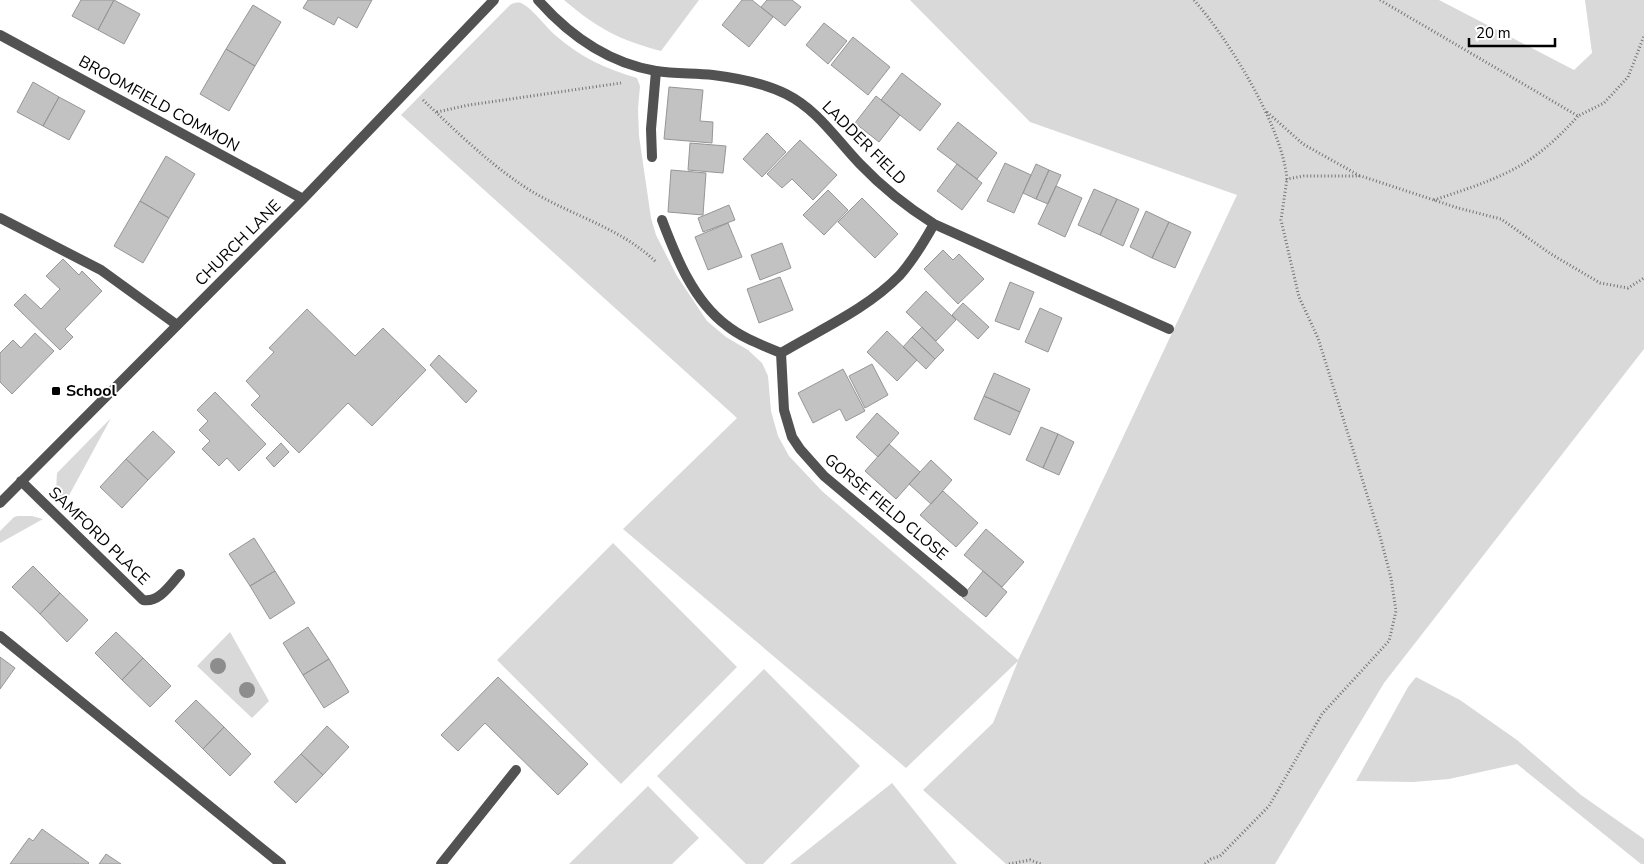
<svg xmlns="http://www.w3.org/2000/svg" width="1644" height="864" font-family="'Nunito Sans',sans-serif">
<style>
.green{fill:#d9d9d9}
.building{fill:#c2c2c2;stroke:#969696}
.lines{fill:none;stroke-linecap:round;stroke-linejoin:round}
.path{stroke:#747474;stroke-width:3;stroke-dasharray:1 2.5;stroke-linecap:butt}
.service{stroke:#525252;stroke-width:10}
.minor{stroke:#525252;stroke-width:10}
.tree{fill:#8d8d8d}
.poi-dot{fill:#000;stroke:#fff;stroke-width:2}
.labels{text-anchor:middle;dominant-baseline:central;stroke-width:4;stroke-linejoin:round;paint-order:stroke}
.street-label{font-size:16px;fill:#000;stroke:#fff}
.poi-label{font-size:16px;font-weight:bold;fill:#000;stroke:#fff;text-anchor:start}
</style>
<rect width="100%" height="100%" fill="#fff"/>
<!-- green -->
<path class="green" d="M564,0H699L661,51C619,40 597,28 564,0Z
M910,0H1439L1574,70L1592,53L1585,0H1644V349L1384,683L1275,864H1006L923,790L993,723L1018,661L906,768L623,529L737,418L401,115L510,5C513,3 517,2 521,3C531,7 546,27 555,35C580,57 606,69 637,78L640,86L638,109L639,136L651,218L656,235L677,276L707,321L726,337L748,350L762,363L768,376L771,411L778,436L789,456L822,491L1018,660L1237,195L1030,122Z
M111,418L66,501L62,504L56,491L57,473Z
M18,516H32L43,519L0,543V531L14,517Z
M613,543L737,667L621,784L497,660Z
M230,632L269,701L252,718L197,666Z
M764,669L860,766L763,864H746L657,776Z
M1416,677L1460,700L1517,740L1581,795L1644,839V864H1641L1517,764L1449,779L1413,782L1356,781L1408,687Z
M892,783L957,864H790Z
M648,786L699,838L672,864H569Z"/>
<!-- building -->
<path class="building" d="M81,0H114L98,30L72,16Z
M114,0L140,14L124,44L98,30Z
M308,0H372L357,28L338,17L334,25L303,8Z
M742,0H752L773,17L749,47L722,25Z
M767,0H792L801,7L785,26L761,7Z
M253,5L281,22L255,66L226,49Z
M824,23L847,41L828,64L806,45Z
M853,37L890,67L868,95L831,65Z
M226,49L255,66L229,111L200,94Z
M902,73L941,104L920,131L881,100Z
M33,82L59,97L43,126L17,112Z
M669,87L703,90L700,121L713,122L712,143L664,139Z
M876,96L900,115L879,142L855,123Z
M59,97L85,111L69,140L43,126Z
M958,122L997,153L977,179L937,149Z
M767,133L786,152L762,177L743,159Z
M800,140L837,175L813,200L792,179L782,188L767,174Z
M690,143L726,146L723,173L688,170Z
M166,156L195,174L169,218L140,201Z
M1005,163L1031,175L1014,213L987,201Z
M957,164L982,183L962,210L937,191Z
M1036,164L1049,170L1036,199L1023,193Z
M671,170L706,173L703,215L668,212Z
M1049,170L1061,175L1048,204L1036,199Z
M1056,186L1082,198L1065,237L1038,224Z
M1094,189L1117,199L1100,235L1078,225Z
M828,190L848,210L824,235L803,215Z
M862,198L898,234L875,258L838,222Z
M1117,199L1139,209L1123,246L1100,235Z
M140,201L169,218L143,263L114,246Z
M729,205L735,220L703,232L698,218Z
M1146,211L1169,222L1152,258L1130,247Z
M1169,222L1191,232L1175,268L1152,258Z
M728,223L742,257L708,270L695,237Z
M782,243L791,268L760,280L751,255Z
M943,250L953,260L959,254L984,279L958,304L924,269Z
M63,259L79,275L82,271L102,291L65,329L73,337L60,350L14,305L25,294L41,309L60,289L46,276Z
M780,277L793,310L759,323L747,289Z
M1010,282L1034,292L1019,330L995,321Z
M926,291L956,320L936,341L906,312Z
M963,303L989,327L978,339L952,315Z
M1040,308L1062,318L1048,352L1025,342Z
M307,309L355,356L383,328L426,370L372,426L348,403L299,453L251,405L260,396L246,381L274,352L269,348Z
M922,327L944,350L935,359L912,337Z
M887,331L917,360L897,381L867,352Z
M35,333L54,351L12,394L0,382V353L13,340L21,348Z
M912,337L935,359L926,369L903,347Z
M439,355L477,391L466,403L430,365Z
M872,364L888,395L865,408L849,376Z
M843,369L865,411L846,421L840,409L813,423L798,393Z
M994,373L1030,389L1020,412L984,396Z
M215,392L266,444L239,471L227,458L219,466L202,449L210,441L199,430L208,421L197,410Z
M984,396L1020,412L1010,435L974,419Z
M877,413L899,433L878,457L856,437Z
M1041,427L1058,434L1043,468L1026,460Z
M153,431L175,452L148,480L126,459Z
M1058,434L1074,442L1059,475L1043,468Z
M281,443L289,452L274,467L266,458Z
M889,444L920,472L896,499L865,471Z
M126,459L148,480L122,508L100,487Z
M931,460L952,480L931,504L909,484Z
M943,491L978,523L956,547L920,515Z
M986,529L1024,562L1002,587L964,555Z
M254,538L275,571L250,586L229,554Z
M33,566L60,593L40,614L12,587Z
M275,571L295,603L270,619L250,586Z
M983,571L1007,592L986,617L962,597Z
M60,593L88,620L67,642L40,614Z
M308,627L329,659L303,675L283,643Z
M116,632L143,658L122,680L95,653Z
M0,657L15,668L0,689Z
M143,658L171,686L150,707L122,680Z
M329,659L349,692L324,708L303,675Z
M498,677L588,764L558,795L485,723L458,751L441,735Z
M196,700L224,727L203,749L175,721Z
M327,726L349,747L323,775L301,754Z
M224,727L251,754L230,776L203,749Z
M301,754L323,775L296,803L274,782Z
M42,829L89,863L88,864H10L29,838L33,841Z
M106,854L121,864H99Z"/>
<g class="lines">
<!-- path -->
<path class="path" d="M1194,0C1229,40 1282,126 1287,179L1304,176H1361L1458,208L1501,219L1551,254L1600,283L1628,288L1644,278
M1380,0L1578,116L1604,103L1628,77L1644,36
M423,100C456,131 489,164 528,189C569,215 620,227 656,262
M437,112L469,105L621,83
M1267,112L1303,144L1360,176
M1434,200C1464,190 1496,180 1523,164C1544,151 1562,134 1578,116
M1009,864L1030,860L1041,864
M1205,864L1211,859L1220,856L1269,806L1322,714L1389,641L1396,611L1391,578L1380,536L1318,338L1299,297L1281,220L1287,179"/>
<!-- service -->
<path class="service" d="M652,157L651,129L656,71
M0,218L101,270L177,325
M0,636L281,864
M441,864L516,770"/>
<!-- minor -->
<path class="minor" d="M538,0C569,35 608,63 656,71C675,74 694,73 713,75C737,78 764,83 786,94C818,110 836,139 860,164C882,187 907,207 934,224L1169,329
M0,35L303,199
M662,220C676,257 693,300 726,325C742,338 762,345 781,353C821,329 867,309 900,275C913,260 924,242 934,224
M781,353L784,410L792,437L800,449L824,476L963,592
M21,481L143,600C159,603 170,585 180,574
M0,503L303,199L494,0"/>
</g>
<!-- trees -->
<g class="tree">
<circle cx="218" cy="666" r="8"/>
<circle cx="247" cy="690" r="8"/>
</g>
<!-- markers -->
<rect class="poi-dot" x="51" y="386" width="10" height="10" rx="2.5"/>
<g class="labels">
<!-- street labels -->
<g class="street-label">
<text transform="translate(159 104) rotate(29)">BROOMFIELD COMMON</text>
<text transform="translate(864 143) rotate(45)">LADDER FIELD</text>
<text transform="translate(238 243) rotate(-45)">CHURCH LANE</text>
<text transform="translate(886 507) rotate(40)">GORSE FIELD CLOSE</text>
<text transform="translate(99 536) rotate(44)">SAMFORD PLACE</text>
</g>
<!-- poi labels -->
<g class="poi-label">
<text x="66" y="391">School</text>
</g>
</g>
<!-- scale -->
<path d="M1469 38v8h86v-8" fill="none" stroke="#000000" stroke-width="2.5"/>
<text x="1476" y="38" font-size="15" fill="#000000" stroke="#ffffff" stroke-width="4" paint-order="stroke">20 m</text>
</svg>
